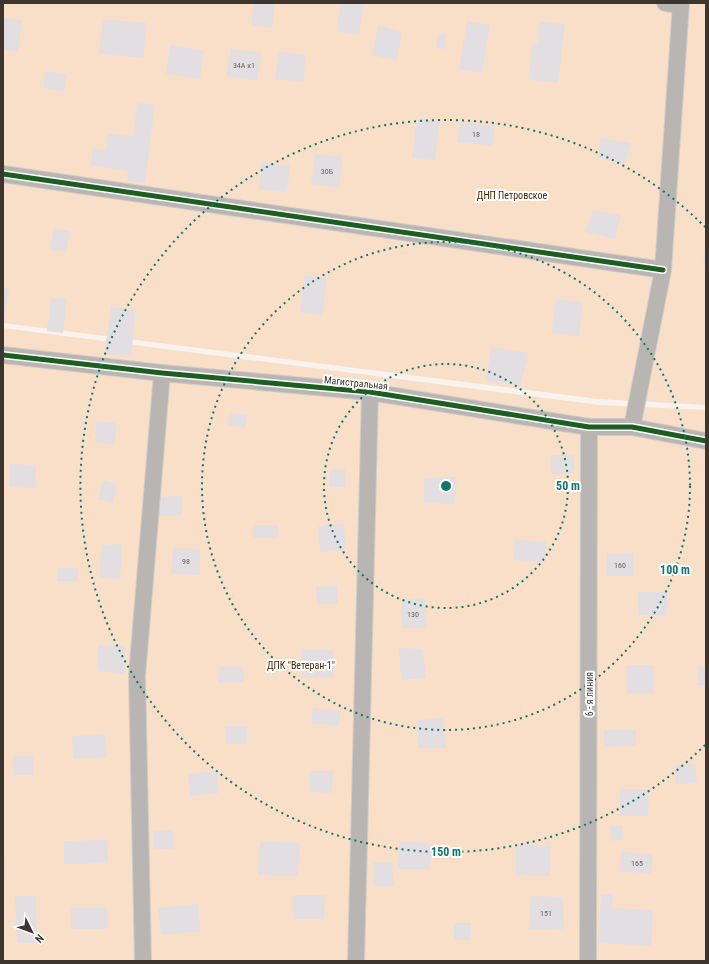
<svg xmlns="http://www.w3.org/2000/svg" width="709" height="964" font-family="'Roboto Condensed',sans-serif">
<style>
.green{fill:#f9dfc8}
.building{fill:#e3dee2}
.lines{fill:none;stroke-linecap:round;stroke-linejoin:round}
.minor-casing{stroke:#d2cdc9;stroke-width:18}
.minor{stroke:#b8b5b3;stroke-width:16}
.cycleway-casing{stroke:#fff;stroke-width:8}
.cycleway{stroke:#1b5e20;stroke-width:5}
.ring{fill:none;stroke:#0f766e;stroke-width:2;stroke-dasharray:2 4}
.labels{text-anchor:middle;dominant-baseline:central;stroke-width:4;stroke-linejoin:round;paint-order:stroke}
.number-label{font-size:8px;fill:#69625e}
.park-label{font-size:10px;fill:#452600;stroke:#fff}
.street-label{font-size:10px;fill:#3d352e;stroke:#fff}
.centre{fill:#0f766e;stroke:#fff;stroke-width:2}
.ring-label{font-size:12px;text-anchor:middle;font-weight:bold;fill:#0f766e;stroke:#fff;stroke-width:4;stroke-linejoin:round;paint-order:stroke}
</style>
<rect width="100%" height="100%" fill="#f8f3ef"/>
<!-- green -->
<path class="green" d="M3,3H706V405L598,399L3,323Z
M3,328L600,405L706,410V961H3Z"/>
<!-- building -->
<path class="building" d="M254,3L275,4L272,28L251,25Z
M341,3H364L359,35L336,31Z
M3,18L22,20L18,52L3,50Z
M103,19L147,23L143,58L99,54Z
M467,21L490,25L482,73L459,70Z
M540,21L565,24L558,83L528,79L532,44H537Z
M378,26L402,31L397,60L372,55Z
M438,34L447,35L445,49L436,48Z
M170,45L204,51L200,79L166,74Z
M231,48L262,53L257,81L226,76Z
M279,51L306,55L303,82L275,79Z
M46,71L67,74L64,92L43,88Z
M137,103L155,105L145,183L127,181L128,171L91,166L93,148L106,150L108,133L133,136Z
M417,118L440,121L435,160L412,158Z
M460,122L495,126L492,146L457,142Z
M601,138L631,143L625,164L597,158Z
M315,154L343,157L339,188L311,184Z
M262,162L290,166L287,192L259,189Z
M593,210L621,215L615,239L585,232Z
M54,228L70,231L66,252L50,250Z
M705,247H706V268L703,267Z
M304,275L327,278L322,315L300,312Z
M3,288L9,289L4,321H3Z
M51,297L67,299L63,333L47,331Z
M557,299L583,302L579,337L551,332Z
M111,307L136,310L131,356L104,354Z
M491,347L529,353L520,386L486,380Z
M230,413L247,415L245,428L228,425Z
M96,421L116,423L115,444L95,443Z
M550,455H574V474H551Z
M10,464L36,465L35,488L9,487Z
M345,469L346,487H330V470Z
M457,477L455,504L424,503V478Z
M103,480L117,484L113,503L98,499Z
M182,496V515L159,516L158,497Z
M344,524L346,550L320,552L318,526Z
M253,525H278V538H253Z
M515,539L546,542L545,562L513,560Z
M122,544L120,579L100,578L101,545Z
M173,548L200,549V575L171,574Z
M607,554H633V576H606Z
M57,568H78V581H57Z
M337,586L338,603L317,605L316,587Z
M638,592H667V615H638Z
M425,598L427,628H401V600Z
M98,645L125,646V674L98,671Z
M399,648L423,649L426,678L401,680Z
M301,649L333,650L334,678L302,677Z
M626,665H653V693L627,694Z
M220,666L243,667L244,682L218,683Z
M698,667H706V685H697Z
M313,708L341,711L339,726L311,723Z
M443,718L446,748H418V720Z
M225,726H247V744H225Z
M604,730H636V746L604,747Z
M105,734L107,757L73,759L72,736Z
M13,756H33V775H13Z
M695,764L697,783L676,784L674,766Z
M217,771L219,793L190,796L188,774Z
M310,771H333L332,793L309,792Z
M620,789H649L648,816H620Z
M622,825L624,840L611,841L610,826Z
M173,830L174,849H154L153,831Z
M107,840L108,863L64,864V841Z
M260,841L300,843L298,876L258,875Z
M399,841L432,843L430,869H398Z
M516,844L551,846L550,876L516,875Z
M3,850H4L5,876H3Z
M622,851L653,855L651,874L620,871Z
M373,862H393L394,886H374Z
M601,894H613L612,908L653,910L651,946L598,943Z
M293,895H325L324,919H293Z
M15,896H36L37,943H17Z
M531,896L563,897L564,929L528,930Z
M198,904L201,931L161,935L158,908Z
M71,908H107V929H71Z
M454,923H471V940H454Z"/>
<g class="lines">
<!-- minor casing -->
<g class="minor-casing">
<path id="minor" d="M665,3L681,6
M3,174L663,270
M3,355L162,373L370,392L589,427H632L706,441
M632,427L663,270L681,3
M143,961L137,676L162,373
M356,961L370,392
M588,961L589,427"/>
</g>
<!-- minor -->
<use href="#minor" class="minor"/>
<!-- cycleway casing -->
<g class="cycleway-casing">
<path id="cycleway" d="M3,174L663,270
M3,355L162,373L370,392L589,427H632L706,441"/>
</g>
<!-- cycleway -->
<use href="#cycleway" class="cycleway"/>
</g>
<!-- distance rings -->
<g class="ring">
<circle cx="446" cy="486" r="122"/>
<circle cx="446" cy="486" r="244"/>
<path d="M705 745A366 366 0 1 1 705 227"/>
</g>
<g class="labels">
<!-- number labels -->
<g class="number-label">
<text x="244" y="65">34А к1</text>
<text x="476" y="134">18</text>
<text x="327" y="171">30Б</text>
<text x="186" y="561">98</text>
<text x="620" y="565">160</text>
<text x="413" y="614">130</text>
<text x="637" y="863">165</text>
<text x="546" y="913">151</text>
</g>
<!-- park labels -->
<g class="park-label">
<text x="512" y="195">ДНП Петровское</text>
<text x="301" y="665">ДПК "Ветеран-1"</text>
</g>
<!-- street labels -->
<g class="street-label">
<text transform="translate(356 383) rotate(6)">Магистральная</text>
<text transform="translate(589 694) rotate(-90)">6 - я линия</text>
</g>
</g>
<circle cx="446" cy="486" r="6" class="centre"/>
<g class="ring-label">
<text x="568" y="490">50 m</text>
<text x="675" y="574">100 m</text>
<text x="446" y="856">150 m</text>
</g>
<!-- border -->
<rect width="709" height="964" fill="none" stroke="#3d352e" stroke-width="8"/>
<!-- north arrow -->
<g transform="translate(32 932) rotate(132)" stroke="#ffffff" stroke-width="3" paint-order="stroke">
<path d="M0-3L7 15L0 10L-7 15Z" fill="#3d352e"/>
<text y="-6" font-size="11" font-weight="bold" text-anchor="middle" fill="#3d352e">N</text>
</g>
</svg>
